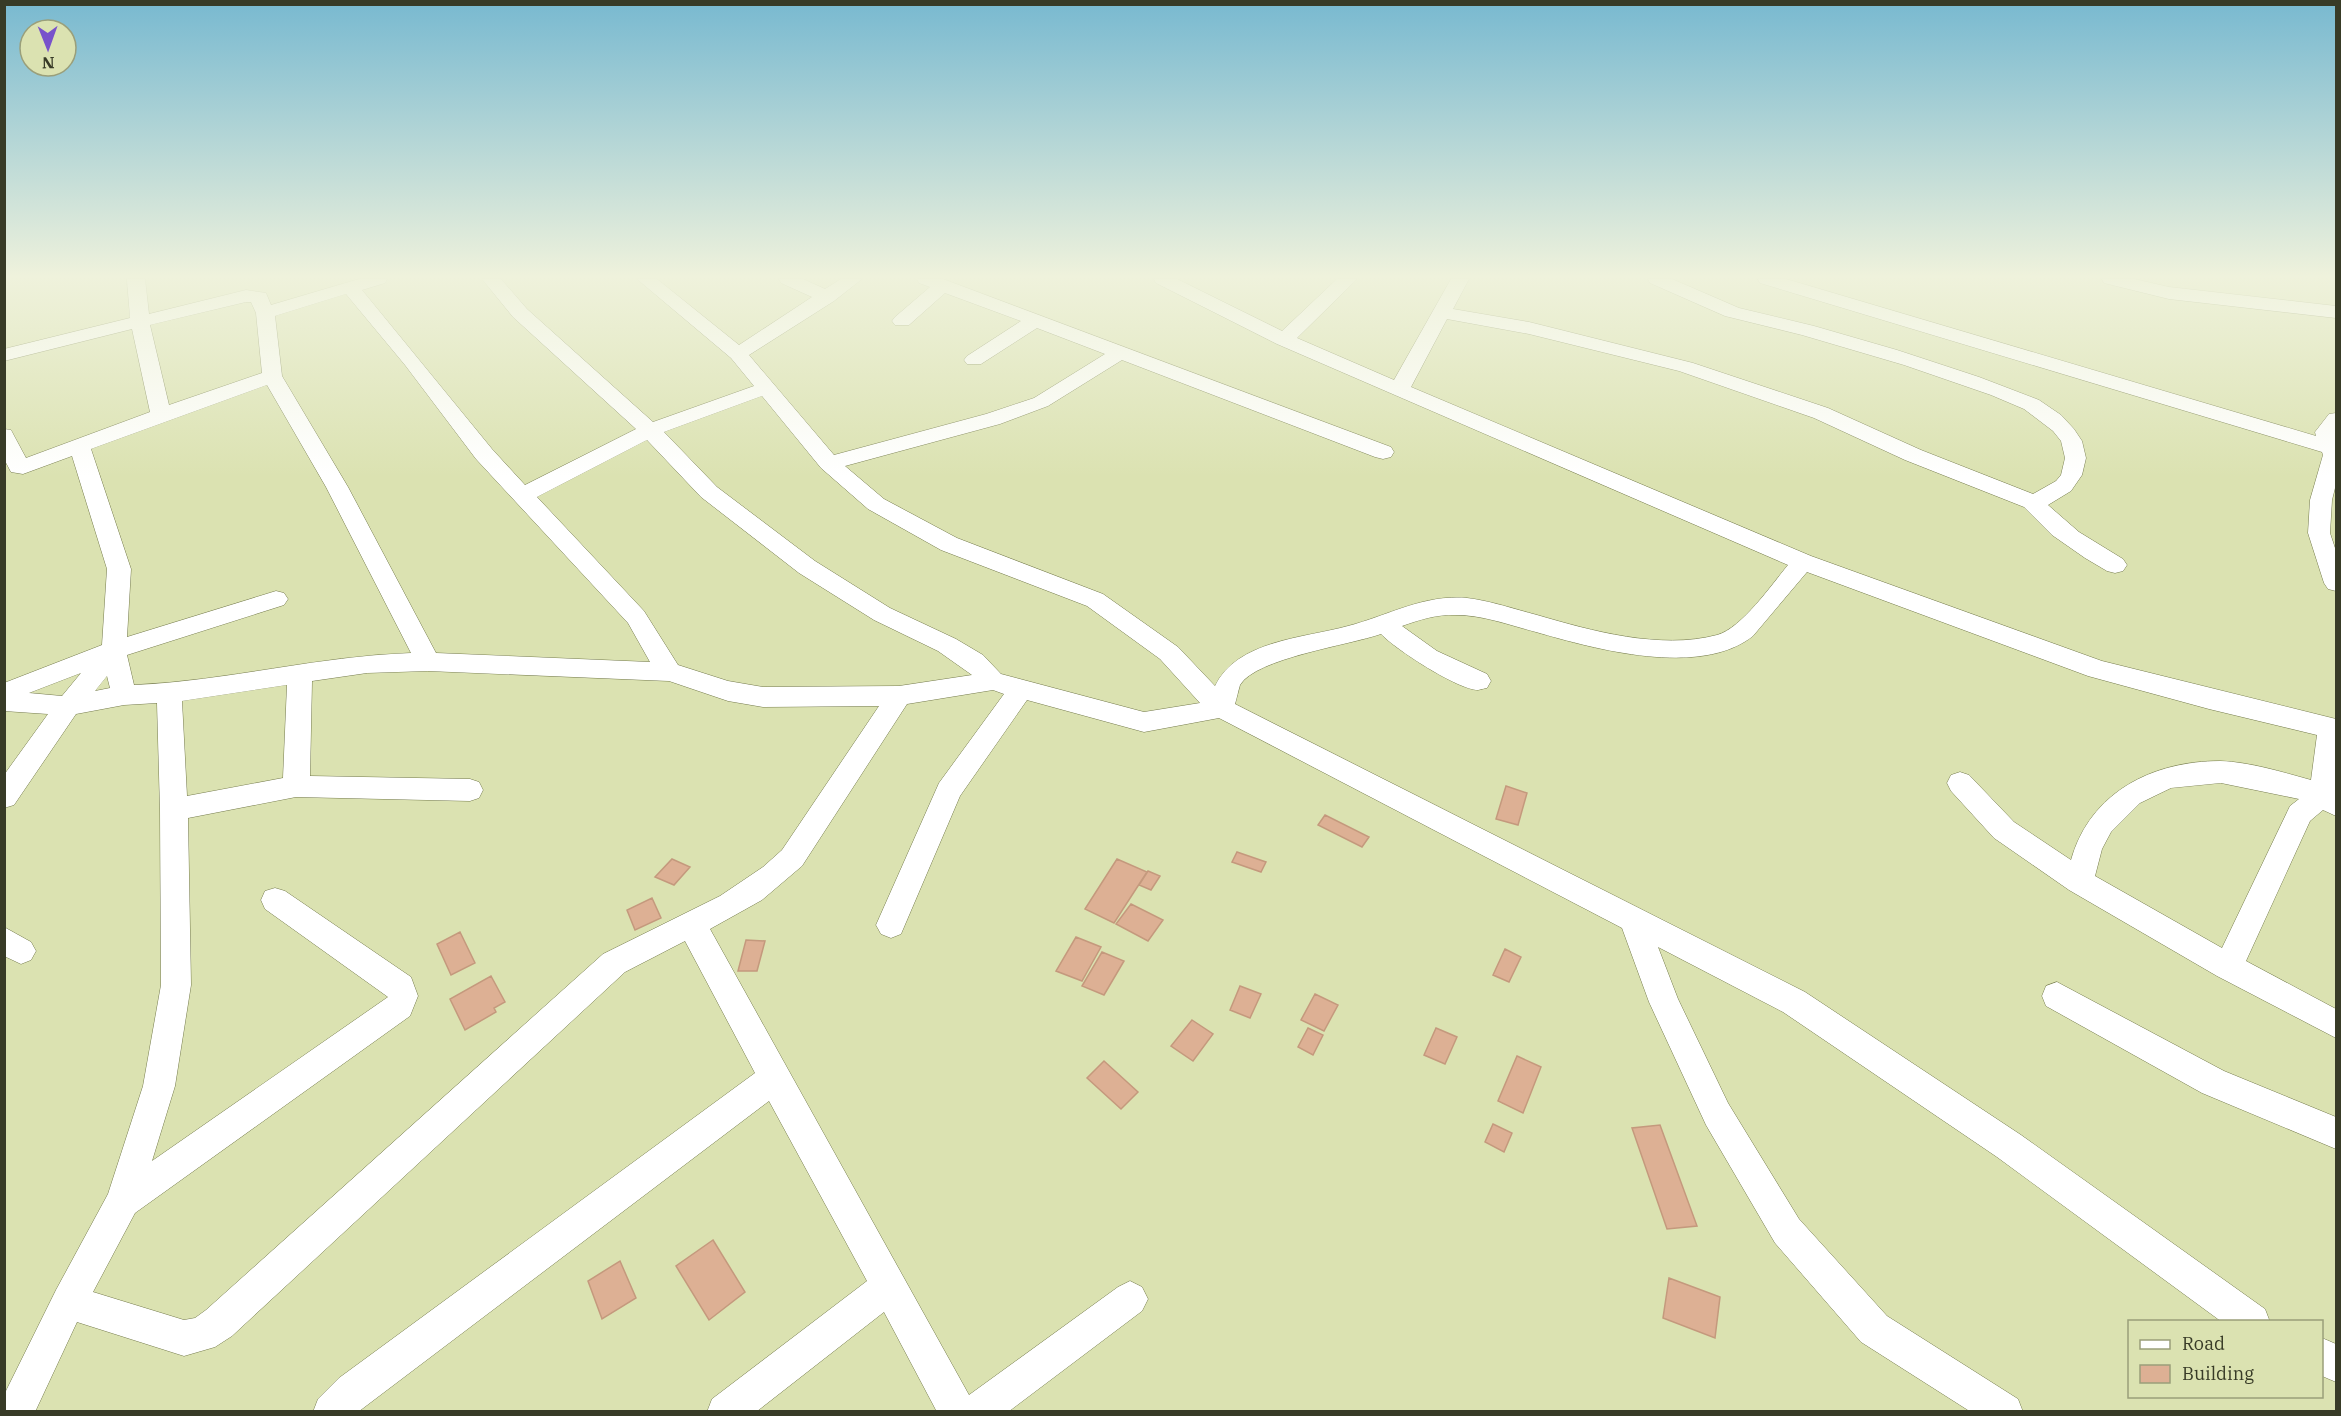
<svg xmlns="http://www.w3.org/2000/svg" width="2341" height="1416" font-family="'IBM Plex Serif',serif">
<style>
.building{fill:#ddb094;stroke:#c4997d;stroke-width:1.5}
.lines{fill:none;stroke-linecap:round;stroke-linejoin:round}
.street-casing{stroke:#757b4d;stroke-width:1}
.street{fill:#fff;fill-rule:evenodd}
</style>
<rect width="100%" height="100%" fill="#dbe2b1"/>
<!-- building -->
<path class="building" d="M1506,786L1527,793L1518,825L1496,819Z
M1325,815L1369,837L1362,847L1318,825Z
M1237,852L1266,862L1261,872L1232,862Z
M672,859L690,867L674,885L655,877Z
M1117,859L1147,872L1114,923L1085,909Z
M1148,871L1160,876L1151,890L1139,885Z
M652,898L661,918L635,930L627,910Z
M1131,904L1163,920L1148,941L1116,924Z
M460,932L475,963L451,975L437,944Z
M1076,937L1101,947L1082,981L1056,971Z
M746,940L765,941L757,971H738Z
M1505,949L1521,957L1509,982L1493,975Z
M1102,952L1124,961L1104,995L1082,986Z
M491,976L505,1002L494,1008L496,1012L465,1030L450,999Z
M1240,986L1261,994L1250,1018L1230,1010Z
M1315,994L1338,1005L1324,1031L1301,1020Z
M1192,1020L1213,1034L1193,1061L1171,1046Z
M1308,1028L1323,1035L1313,1055L1298,1047Z
M1436,1028L1457,1037L1445,1064L1424,1055Z
M1517,1056L1541,1067L1523,1113L1498,1101Z
M1104,1061L1138,1092L1121,1109L1087,1078Z
M1493,1124L1512,1133L1504,1152L1485,1142Z
M1660,1125L1697,1226L1667,1229L1632,1128Z
M713,1240L745,1292L709,1320L676,1266Z
M620,1261L636,1298L602,1319L588,1281Z
M1669,1278L1720,1297L1715,1338L1663,1318Z"/>
<g class="lines">
<!-- street casing -->
<g class="street-casing">
<path id="street" d="M127,279H145L149,314L246,290L266,293L271,305L359,279H387L385,283L362,290L492,449L525,485L636,429L513,317L482,279H501L527,309L653,422L754,386L731,358L637,279H657L739,345L812,297L781,283L779,279H803L825,289L841,279H862L834,301L749,355L834,455L986,414L1034,398L1105,354L1037,328L981,364H967L964,360L967,356L1021,321L945,293L909,325H895L892,321L895,317L930,287L919,283L917,279H943L1391,447L1394,452L1391,457L1383,459L1375,457L1122,360L1048,406L1000,424L845,466L884,499L957,538L1103,594L1178,647L1215,686C1237,640 1305,638 1348,626C1387,616 1424,594 1467,598C1491,601 1514,609 1537,615C1592,631 1660,650 1717,635C1742,628 1772,584 1788,565L1277,344L1156,283L1154,279H1177L1282,331L1337,279H1357L1297,338L1394,380L1451,279H1469L1453,309L1529,322L1693,363L1828,408L1921,450L2033,494L2056,481L2061,475L2065,458L2061,441L2053,431L2024,409L1991,395L1904,365L1802,335L1725,316L1650,283L1648,279H1672L1739,308L1814,326L1897,350L1979,377L2039,400L2061,415L2074,429L2082,441L2086,458L2082,475L2071,491L2048,505L2079,532L2123,559L2127,565L2123,571L2115,573L2107,571L2085,558L2052,535L2024,507L1905,460L1814,418L1679,371L1529,334L1447,319L1411,387L1811,556L2102,661L2336,719V816L2323,810L2310,821L2246,961L2336,1009V1038L2217,976L2069,890L1994,838L1951,791L1947,783L1951,775L1960,772L1969,775L2014,822L2071,860C2090,792 2153,761 2220,761C2250,762 2282,772 2311,780L2317,735L2209,709L2088,676L1807,572L1753,636C1700,678 1595,649 1536,632C1509,625 1483,615 1456,615C1437,614 1419,620 1402,626L1437,651L1487,674L1491,681L1487,688C1486,688 1478,690 1478,690C1458,690 1395,649 1381,634C1350,645 1256,658 1240,685C1238,691 1237,698 1235,704L1805,992L2021,1135L2265,1309L2270,1322H2222L1997,1157L1783,1012L1658,947L1678,999L1728,1103L1799,1219L1887,1316L2018,1399L2023,1412H1971L1861,1342L1775,1243L1706,1125L1649,1002L1622,928L1219,718L1144,732L1027,700L960,796L901,934L891,938L881,934L876,925L939,783L1004,694L993,690L907,704L802,866L762,900L710,929L969,1395L1118,1287L1130,1281L1142,1287L1148,1299L1142,1311L1008,1412H937L884,1312L756,1412H707L712,1399L867,1281L769,1101L358,1412H313L318,1399L339,1378L755,1073L685,941L625,972L232,1336L215,1347L184,1356L77,1322L35,1412H4V1395L56,1290L108,1194L143,1086L161,985L160,810L157,703L124,705L76,714L14,805L4,808V775L48,714L4,711V683L102,645L107,569L72,456L23,474L11,472L4,459V429L11,430L26,458L150,412L132,329L4,361V349L130,318ZM346,294L405,365L476,459L628,623L650,662L436,653L348,487L282,376L275,316ZM246,302H251L256,313L262,373L169,405L150,325ZM267,385L326,487L411,653C318,656 228,681 134,685L127,655L284,605L288,599L284,593L276,591L127,637L131,569L91,449ZM762,396L821,468L868,509L941,550L1087,606L1160,659L1200,703L1144,712L1001,674L983,655L956,639L890,608L815,561L717,487L664,432ZM647,440L701,497L799,573L874,620L938,651L972,675L899,686L763,687L728,681L678,665L644,611L537,497ZM428,671L669,681L728,701L763,707L879,706L782,850L763,867L720,896L603,954L206,1310L195,1318L184,1320L93,1292L135,1213L410,1016L418,996L411,977L285,891L275,888L265,891L261,900L265,909L388,997L152,1161L175,1086L191,985L188,818L296,797L470,801L479,798L483,790L479,782L470,779L310,776L312,681L367,673ZM81,673L62,696L29,693ZM107,676L110,688L95,691ZM287,685L283,778L187,796L182,701ZM2221,783L2299,799L2290,806L2222,948L2095,876L2102,849L2111,832L2140,803L2171,788Z
M1758,279H1786L2316,436L2315,432L2329,414L2336,413V484L2332,500L2330,533L2336,551V591L2328,589L2324,583L2308,533L2310,500L2323,455L2322,452L1760,283Z
M2102,279H2134L2169,287L2336,306V318L2169,299L2104,283Z
M4,927L31,942L36,951L31,960L21,964L4,956Z
M2057,982L2224,1071L2336,1117V1149L2202,1093L2046,1006L2042,996L2046,986Z
M2322,1338L2336,1344V1382L2322,1376Z"/>
</g>
<!-- street -->
<use href="#street" class="street"/>
</g>
<!-- sky -->
<linearGradient id="sky" x2="0" y2="1"><stop stop-color="#78b9d0"/><stop offset="0.58" stop-color="#eff2dc"/><stop offset="1" stop-color="#eff2dc" stop-opacity="0"/></linearGradient>
<rect width="2341" height="477" fill="url(#sky)"/>
<!-- border -->
<rect width="2341" height="1416" fill="none" stroke="#383b27" stroke-width="12"/>
<!-- legend -->
<rect x="2128" y="1320" width="195" height="78" fill="#dbe2b1" stroke="#9a9f7a" stroke-width="1.5"/>
<rect x="2140" y="1340" width="30" height="9" fill="#ffffff" stroke="#9a9f7a" stroke-width="1.5"/>
<text x="2182" y="1350" font-size="18" fill="#383b27">Road</text>
<rect x="2140" y="1365" width="30" height="18" fill="#ddb094" stroke="#9a9f7a" stroke-width="1.5"/>
<text x="2182" y="1380" font-size="18" fill="#383b27">Building</text>
<!-- north arrow -->
<g transform="translate(48 48) rotate(179)"><circle r="28" fill="#dbe2b1" stroke="#9a9f7a" stroke-width="1.5"/>
<path d="M0-4.5L10 22L0 15L-10 22Z" fill="#7852cb"/>
<text y="-9" font-size="16" font-weight="bold" text-anchor="middle" fill="#383b27">N</text>
</g>
</svg>
